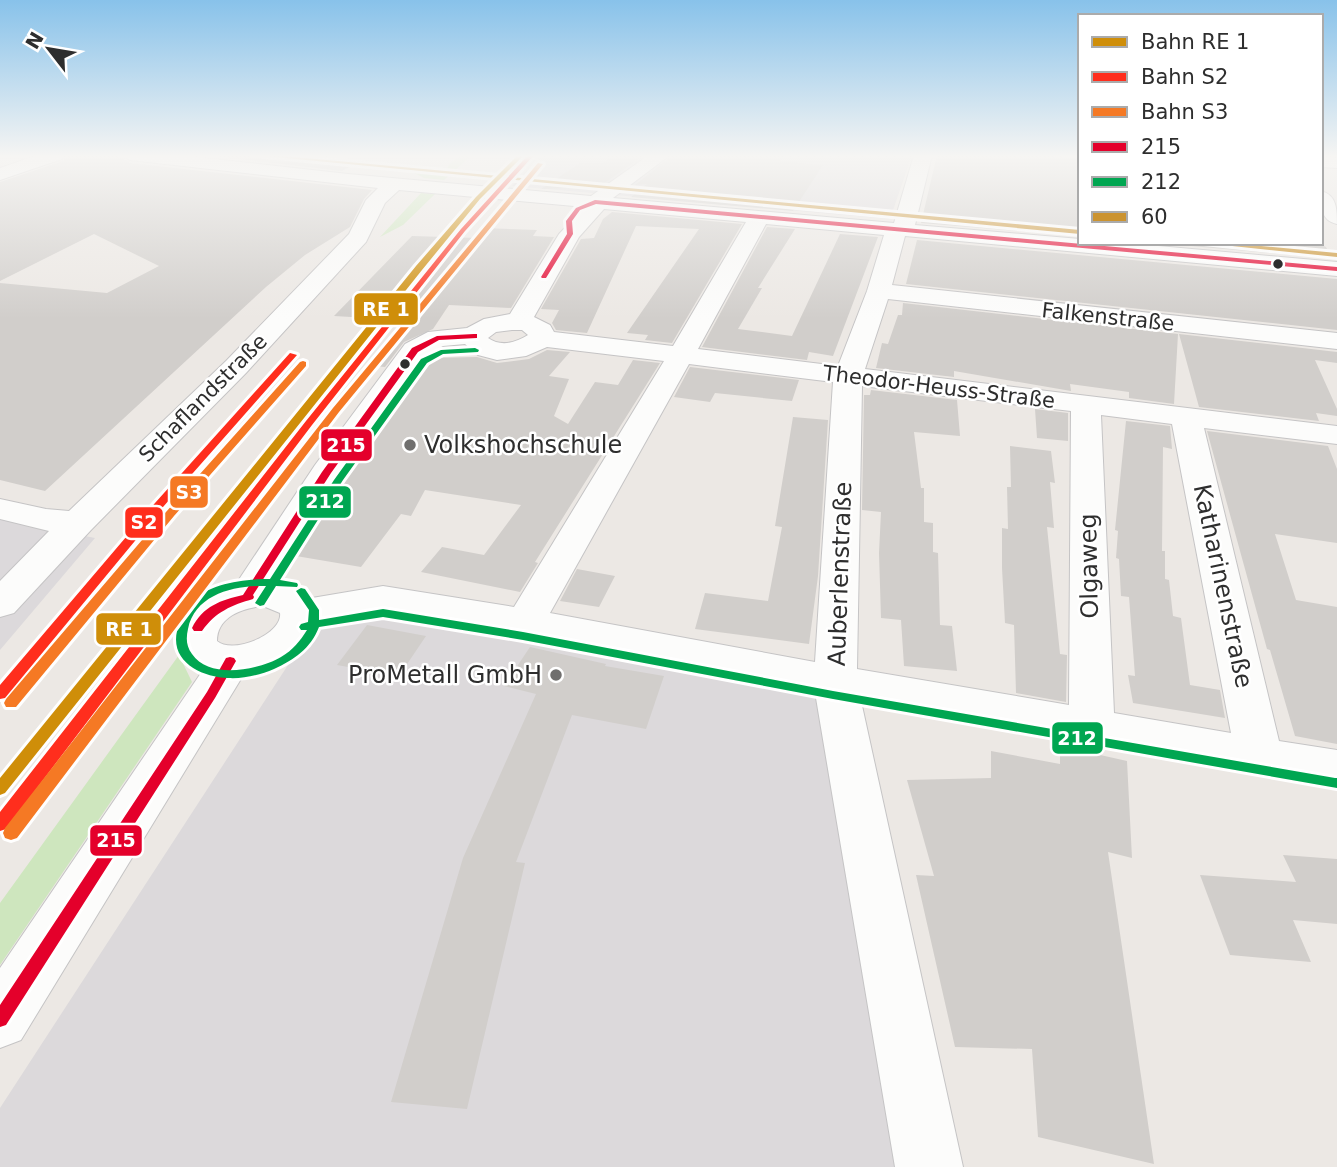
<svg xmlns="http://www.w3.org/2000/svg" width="1337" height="1167" font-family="'DejaVu Sans',sans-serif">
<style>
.industrial{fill:#dcd9db}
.green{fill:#cee6be}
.building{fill:#d1cecb}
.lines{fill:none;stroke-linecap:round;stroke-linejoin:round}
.minor-casing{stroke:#c5c4c5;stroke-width:2}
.minor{fill:#fcfcfb;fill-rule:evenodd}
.bus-1-casing{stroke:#fff;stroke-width:6}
.bus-2-casing{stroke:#fff;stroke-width:6}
.bus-3-casing{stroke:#fff;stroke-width:6}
.bus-1{fill:#e4002b;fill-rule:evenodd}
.bus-2{fill:#00a651;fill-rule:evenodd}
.bus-3{fill:#cb9330;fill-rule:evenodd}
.rail-1-casing{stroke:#fff;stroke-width:6}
.rail-2-casing{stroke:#fff;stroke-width:6}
.rail-3-casing{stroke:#fff;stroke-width:6}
.rail-1{fill:#cf8e09;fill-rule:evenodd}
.rail-2{fill:#ff2e1d;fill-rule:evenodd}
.rail-3{fill:#f57924;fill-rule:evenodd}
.bus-dot{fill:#2e2e2e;stroke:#fff;stroke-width:2.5}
.poi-dot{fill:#706f6e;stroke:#fff;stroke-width:2.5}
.labels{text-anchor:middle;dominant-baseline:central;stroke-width:5;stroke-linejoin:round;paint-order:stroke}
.far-street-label{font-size:21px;fill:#2e2e2e;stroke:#fff}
.poi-label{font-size:24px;fill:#2e2e2e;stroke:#fff;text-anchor:start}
.street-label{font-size:24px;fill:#2e2e2e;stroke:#fff}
.line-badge{stroke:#fff;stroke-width:2.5}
.badge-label{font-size:19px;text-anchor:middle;font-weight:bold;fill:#fff}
</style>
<rect width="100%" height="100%" fill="#ece8e4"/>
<!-- industrial -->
<path class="industrial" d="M542,155H912L890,219L512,186Z
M0,519L95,538L0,650Z
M329,602L853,698L962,1167H0V1108Z"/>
<!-- green -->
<path class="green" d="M462,155H472L444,180L424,178L414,173L415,169H447L450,163Z
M421,193L435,194L403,225L380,237Z
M179,655L192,682L0,965V903Z"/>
<!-- building -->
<path class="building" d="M67,155H118L130,163L372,190L364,199L350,227L305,255L266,287L45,491L0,480V283L107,293L159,266L94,234L0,281V182L63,161Z
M204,155H331L317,162L351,166L342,171Z
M614,155H644L599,187L541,189L580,163H603Z
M673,155H784L779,161L823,165L793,211L631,197L647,184L635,185Z
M937,155H1038L1080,158V236L921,223Z
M612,212L742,224L672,343L645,340L648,335L627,333L699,229L636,226L587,333L556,330L552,323L559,310L541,309L581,239L594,238L603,219Z
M767,227L795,229L758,288H762L738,329L792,336L840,234L878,237L833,356L809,352L807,360L702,347Z
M483,228L537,230L533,236L554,237L511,308L449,305L433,329L404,342L385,367L374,366L407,322H403L404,320L334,316L412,236L477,238Z
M917,240L1337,279V330L906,284Z
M1157,243H1317L1326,247L1330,255H1337V259Z
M903,303L1178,334L1174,404L1129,398V392L1070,384L1071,391L954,371V377L876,368L882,343L888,344L898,315H902Z
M1179,334L1337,352V363L1315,360L1337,409V416L1316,413L1319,421L1199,407Z
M547,350L570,352L549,376L569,379L554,416L568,424L595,382L618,385L633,360L660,363L535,562L538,563L520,592L421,572L442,547L484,555L521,505L425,490L411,516L401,514L361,567L296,556L427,358L477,357L497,363L529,359Z
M690,367L799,380L792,401L715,393L710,402L674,397Z
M871,390L957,400L960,436L914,432L921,488H924V522L933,523V552L938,553L940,625L952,626L957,671L904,666L901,620L881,618L879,553L881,512L862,510L864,395H870Z
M1035,409L1068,413V441L1037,438Z
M793,417L828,420L818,576L809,644L695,629L705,593L768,601L782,527L775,526Z
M1126,421L1170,426L1172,449L1163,447L1162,551H1165V579L1169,580L1173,616L1181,618L1190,685L1220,690L1225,718L1133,703L1128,675L1135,676L1129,597L1121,596L1119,559L1116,558L1118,531L1115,530Z
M1207,431L1328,446L1337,469V543L1275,534L1296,600L1337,607V744L1295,736L1270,650L1267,649Z
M1010,446L1051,451L1055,483L1050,482L1054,528L1047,527L1060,654L1067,655L1066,702L1016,693L1014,625L1005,623L1002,568V528L1008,529L1007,487H1011Z
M577,569L615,576L599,607L560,601Z
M367,625L426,636L399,676L337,665Z
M530,647L606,664L605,666L664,676L646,729L572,715L516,862L525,863L467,1109L391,1102L463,858L536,694L504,686Z
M1060,746L1127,761L1132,858L1108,852L1154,1164L1038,1137L1032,1049L955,1047L916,875L934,876L907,780L991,778V751L1060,764Z
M1283,855L1337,859V924L1293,920L1311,962L1230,955L1200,875L1296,882Z"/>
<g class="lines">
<!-- minor casing -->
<g class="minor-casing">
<path id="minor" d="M38,155H65L62,159L0,180V168Z
M121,155H178L348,174L591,196L649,155H670L613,198L894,223L914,155H932L915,225L1080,239V243H1125L1337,262V276L905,236L892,285L1337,333V349L888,299L865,369L1337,426V444L1204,428L1279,741L1337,750V788L861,701L963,1167H895L815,692L525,635L383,612L328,619L320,622C306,652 277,669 244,674L21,1040L0,1048V968L203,670L191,665L179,649L175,642L180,624L193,606L203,598L234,587L315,465L405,344L428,332L467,328L484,319L510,314L559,234L581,211L574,206L399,190L385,203L366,242L246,373L91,530L14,613L0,617V581L49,531L0,519V499L46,509L69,511L226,361L349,234L366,200L378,188L130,160ZM604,209L746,222L673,346L554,332L550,325L534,317L579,237ZM766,224L884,235L867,291L838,366L698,349ZM512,330H522L528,335C515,343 501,347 488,338L496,332ZM465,344L478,355L497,360L526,356L547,347L664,361L514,607L383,586L312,598L301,590L274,584L343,473L425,356L443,346ZM689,364L833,382L815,662L550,613ZM862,386L1071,411L1069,705L857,669ZM1101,415L1172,424L1231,733L1114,713ZM263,606L280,613C283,634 233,655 217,641C217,617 242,608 263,606Z
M1321,157L1337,158V168L1321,167Z
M1321,191C1337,195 1337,210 1337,224C1320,220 1321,206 1321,191Z"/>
</g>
<!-- minor -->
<use href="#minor" class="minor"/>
<!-- bus-1 casing -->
<g class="bus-1-casing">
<path id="bus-1" d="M595,200L1337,267V271L596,204L580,210L572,221L573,234L546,278H542L541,277L567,234L566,221L576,208Z
M474,334H477V338L439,340L418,352L331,473L253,595L254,597L253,599C232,605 215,612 202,631H194L192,628C203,606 221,600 243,595L322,472L412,348L437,336Z
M230,657L234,658L236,661L215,698L6,1025L0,1027V1005L207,692L226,658Z"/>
</g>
<!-- bus-2 casing -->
<g class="bus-2-casing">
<path id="bus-2" d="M475,348L479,350L478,352L443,354L427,363L343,480L280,580L297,583L298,585L297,587L276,586L264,605L260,606L255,603L266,586C235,585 195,594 188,629C186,638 186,646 192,654C209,680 259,670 281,657C293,650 300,641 307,630H301L299,627L301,624L308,622L309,610L296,591L301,588L305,589L319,610V620L383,609L523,632L833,691L1335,778H1337V788L833,699L523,640L383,617L319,627C311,648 294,660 274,669C260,675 243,679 228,678C202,677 170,662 177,631C179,621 182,611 190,603C209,583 244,579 270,579L334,480L421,359L441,350Z"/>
</g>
<!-- bus-3 casing -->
<g class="bus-3-casing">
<path id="bus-3" d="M253,155H273L1080,230V234Z
M1204,243H1229L1337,253V257Z"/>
</g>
<!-- bus-1 -->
<use href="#bus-1" class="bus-1"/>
<!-- bus-2 -->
<use href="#bus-2" class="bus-2"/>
<!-- bus-3 -->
<use href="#bus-3" class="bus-3"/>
<!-- rail-1 casing -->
<g class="rail-1-casing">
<path id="rail-1" d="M518,155H524L480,199L422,270L5,793L0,795V778L416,266L476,197Z"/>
</g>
<!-- rail-2 casing -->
<g class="rail-2-casing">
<path id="rail-2" d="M528,155H534L465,231L312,425L6,829L0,831V812L306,421L461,229Z
M290,353L297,355L163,507L5,698L0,699V685L155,503Z"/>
</g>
<!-- rail-3 casing -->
<g class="rail-3-casing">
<path id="rail-3" d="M538,163L543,164L339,412L17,838L11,840L5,838L3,833L5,828L333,408Z
M303,361L306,362V366L174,516L16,707H6L4,703L6,699L166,512L300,362Z"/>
</g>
<!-- rail-1 -->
<use href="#rail-1" class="rail-1"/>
<!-- rail-2 -->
<use href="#rail-2" class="rail-2"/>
<!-- rail-3 -->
<use href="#rail-3" class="rail-3"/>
</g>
<!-- sky -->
<linearGradient id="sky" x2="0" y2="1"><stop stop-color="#88c2ea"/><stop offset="0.49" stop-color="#f6f5f3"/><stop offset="1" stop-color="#f6f5f3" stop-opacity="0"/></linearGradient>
<rect width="1337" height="319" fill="url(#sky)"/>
<!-- markers -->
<g class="bus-dot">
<circle cx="1278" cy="264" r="6"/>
<circle cx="405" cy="364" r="6"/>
</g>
<g class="poi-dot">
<circle cx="410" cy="445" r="7"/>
<circle cx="556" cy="675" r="7"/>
</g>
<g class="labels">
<!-- far-street labels -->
<g class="far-street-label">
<text transform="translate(1108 317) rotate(6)">Falkenstraße</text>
<text transform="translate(939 387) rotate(7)">Theodor-Heuss-Straße</text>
<text transform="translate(203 398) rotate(-45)">Schaflandstraße</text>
</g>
<!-- poi labels -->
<g class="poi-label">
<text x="424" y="445">Volkshochschule</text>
<text x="542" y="675" text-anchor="end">ProMetall GmbH</text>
</g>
<!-- street labels -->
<g class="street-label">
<text transform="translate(1089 566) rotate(-91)">Olgaweg</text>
<text transform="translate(840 574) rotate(-88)">Auberlenstraße</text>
<text transform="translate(1223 586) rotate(78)">Katharinenstraße</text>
</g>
</g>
<g class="line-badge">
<rect x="353" y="292" width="66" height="34" rx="7" fill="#cf8e09"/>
<rect x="320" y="428" width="53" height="34" rx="7" fill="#e4002b"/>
<rect x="169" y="475" width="40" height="34" rx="7" fill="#f57924"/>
<rect x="298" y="485" width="54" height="34" rx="7" fill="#00a651"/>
<rect x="124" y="506" width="40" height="33" rx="7" fill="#ff2e1d"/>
<rect x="95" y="612" width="67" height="34" rx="7" fill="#cf8e09"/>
<rect x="1051" y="721" width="53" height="34" rx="7" fill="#00a651"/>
<rect x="89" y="824" width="54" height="33" rx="7" fill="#e4002b"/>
</g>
<g class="badge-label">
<text x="386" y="316">RE 1</text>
<text x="346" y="452">215</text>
<text x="189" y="499">S3</text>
<text x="325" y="508">212</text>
<text x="144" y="529">S2</text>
<text x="129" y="636">RE 1</text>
<text x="1077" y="745">212</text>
<text x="116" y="847">215</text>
</g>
<!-- legend -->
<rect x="1078" y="14" width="245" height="231" fill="#ffffff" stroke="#ababab" stroke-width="2"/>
<rect x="1092" y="37" width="35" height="10" fill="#cf8e09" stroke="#ababab" stroke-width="2"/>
<text x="1141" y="49" font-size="21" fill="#2e2e2e">Bahn RE 1</text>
<rect x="1092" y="72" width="35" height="10" fill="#ff2e1d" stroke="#ababab" stroke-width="2"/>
<text x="1141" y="84" font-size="21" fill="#2e2e2e">Bahn S2</text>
<rect x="1092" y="107" width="35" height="10" fill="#f57924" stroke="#ababab" stroke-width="2"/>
<text x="1141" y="119" font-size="21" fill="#2e2e2e">Bahn S3</text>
<rect x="1092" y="142" width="35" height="10" fill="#e4002b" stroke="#ababab" stroke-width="2"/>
<text x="1141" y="154" font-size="21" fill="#2e2e2e">215</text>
<rect x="1092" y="177" width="35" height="10" fill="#00a651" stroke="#ababab" stroke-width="2"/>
<text x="1141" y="189" font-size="21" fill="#2e2e2e">212</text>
<rect x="1092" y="212" width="35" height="10" fill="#cb9330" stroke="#ababab" stroke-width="2"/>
<text x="1141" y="224" font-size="21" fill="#2e2e2e">60</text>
<!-- north arrow -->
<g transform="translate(49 49) rotate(301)" stroke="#ffffff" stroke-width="5" paint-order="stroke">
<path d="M0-5L12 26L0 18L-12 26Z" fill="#2e2e2e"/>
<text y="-10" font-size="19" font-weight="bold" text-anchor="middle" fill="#2e2e2e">N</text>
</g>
</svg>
